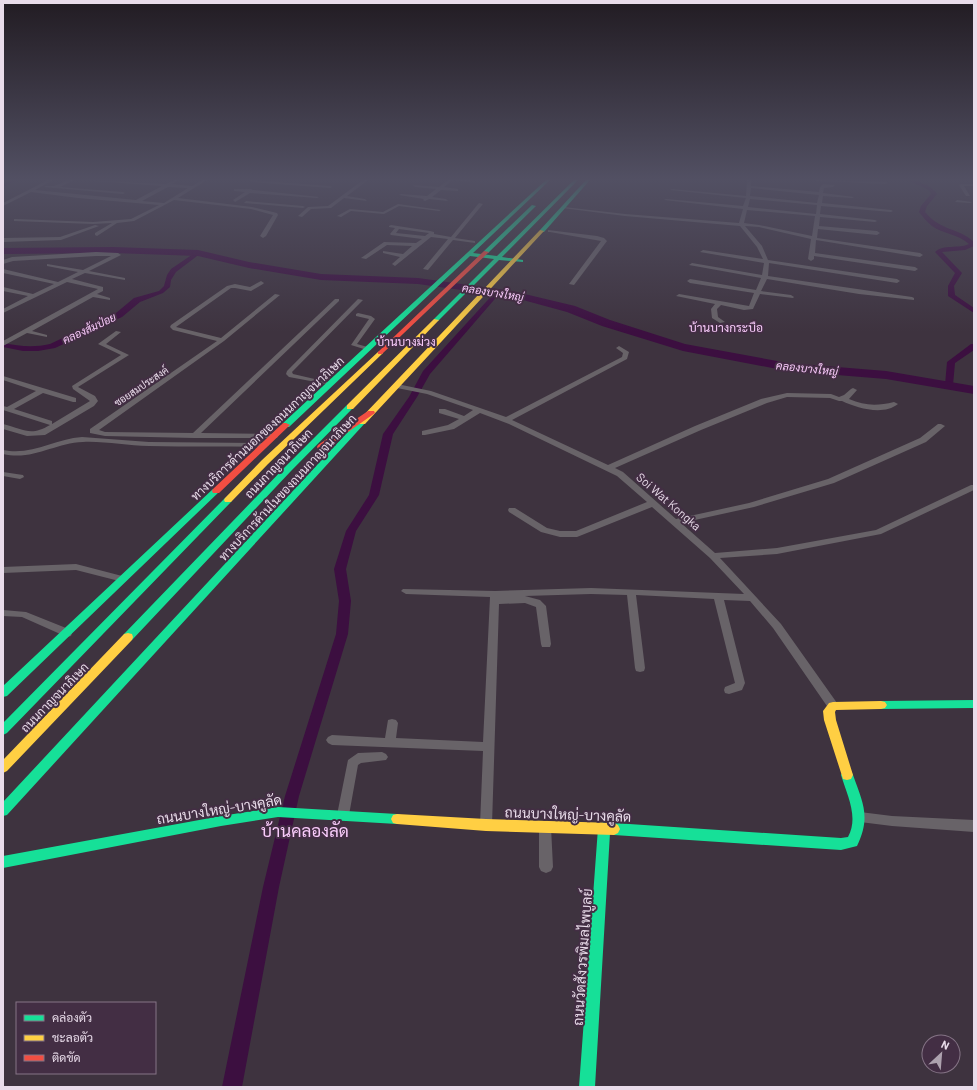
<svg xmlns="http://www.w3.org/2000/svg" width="977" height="1090" font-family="Barlow,Sarabun,sans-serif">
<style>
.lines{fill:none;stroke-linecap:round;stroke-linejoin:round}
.canal{fill:#3c0f40;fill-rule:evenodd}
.river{fill:#3c0f40;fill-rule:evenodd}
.street{fill:#686368;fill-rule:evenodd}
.fast{fill:#16e098;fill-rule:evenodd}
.slow{fill:#ffcf43;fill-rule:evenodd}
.jam{fill:#f24e42;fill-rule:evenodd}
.labels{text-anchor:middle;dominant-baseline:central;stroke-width:4;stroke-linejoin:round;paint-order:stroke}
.far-street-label{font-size:10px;fill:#e9dcea;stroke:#432e44}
.far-water-label{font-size:11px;font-style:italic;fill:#f8cafa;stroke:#432e44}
.far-quarter-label{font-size:12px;fill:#f9ccfb;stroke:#432e44}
.street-label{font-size:12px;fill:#e9dcea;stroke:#432e44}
.near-street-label{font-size:14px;fill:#e9dcea;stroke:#432e44}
.near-quarter-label{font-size:17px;fill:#f9ccfb;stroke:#432e44}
</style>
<rect width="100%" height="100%" fill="#3e333f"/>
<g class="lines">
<!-- canal -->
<path class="canal" d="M11,180H18L3,187V183Z
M907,180C918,180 931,185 937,194L927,206L925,212C942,232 958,227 974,242V246L965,250L942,252L962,273L954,286L955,295L974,308V313L948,296V286L955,273L935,252C943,244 959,249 969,244C958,234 943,234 932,226C927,222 923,217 919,212L921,206L931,194L929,190Z
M196,252L201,253L176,272L171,280L170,287L163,293L140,302L122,317L55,348L38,351H23L3,347V343C19,346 33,348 50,344L116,313L134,298L159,291L164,286L167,275L171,269Z
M498,290L500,291V293L430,374L417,397L393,434L379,495L356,531L346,569L351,601L348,634L299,796L279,887L242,1087H222L263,887L285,796L336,634L339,601L334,569L346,531L369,495L383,434L409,397L423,371L496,291Z
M971,344H974V350L955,363L953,385L949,388L946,387L945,385L947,362Z"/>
<!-- river -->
<path class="river" d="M113,247L198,250L249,262L321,274L418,278L512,291L575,306L610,320L685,344L788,363L886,371L974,386V394L886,379L788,371L683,351L602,326L567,312L512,297L418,284L321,280L249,268L198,256L113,253L3,254V248Z"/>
<!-- street -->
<path class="street" d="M48,180H53L35,190L136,200L162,186L81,180L166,184L174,180H179L172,184L192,186L202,180H207L178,198L252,207L277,213L278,215L266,236L263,238L260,236L273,215L251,209L174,200L134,221L117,223L97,236L95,235V233L112,223L93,224L14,221V219H16L93,222L131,219L159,205L78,198L31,192L3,206V203ZM168,187L188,188L164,203L142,201Z
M69,180H74L60,187L123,192L125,193L123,194L44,187L46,186H54Z
M249,180L330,186L332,187L330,188L251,182Z
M363,180H368L347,196L365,199L367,201L344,198L331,208L311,209L302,217L298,216L308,207L328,206Z
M448,180H453L444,187L458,189V191L441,190L432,197L446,199L448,201L429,199L425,201L423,200L424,199L399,195L401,194L427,196L436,189L415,187L413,185L439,187Z
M454,180H470L471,181L469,182Z
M747,180H751V186L819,192L820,187L823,184L835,185L833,187L824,188L823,193L854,197L852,198L823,196L822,203L891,210L893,211L891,212L821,206L820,214L875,220L877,221L875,222L820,217L819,226L877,231L880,233L877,235L818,229L817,238L920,253L923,255L920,257L816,240L815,253L915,267L918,269L915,271L814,256V259L811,261L808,259L811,239L759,227L745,226L762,246L768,260L897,279L900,281L897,283L769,263L768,276L912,297L914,298V300L859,294L767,279L761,291L791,295L794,297L793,298L760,294L753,309L744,310L721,305L717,309L718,317L725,322L720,323L712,318L711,309L715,304L676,296L679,294L749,306L754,293L690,283L687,281L690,279L756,290L761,278L689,265L692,263L762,275L764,263L700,252L703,250L763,259L757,247L740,226L625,216L562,208L564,207L625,214L739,223L743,209L664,200L666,199L743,206L746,198L670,190L672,189L746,196ZM751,188L819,195L817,203L750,196ZM750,199L817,205L816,214L748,207ZM747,210L815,216L812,236L759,225L744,223Z
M815,180L886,182L888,183L886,184L817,181Z
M961,184H974V186H964L970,196H966L959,185Z
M234,189H251L253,190L319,197L317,198L250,193L235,202L233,200L245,192L234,191Z
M957,200L972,202L970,203L955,202Z
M246,201L303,206L305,207L303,208L244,203Z
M479,203L483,204L455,238L475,241V243L453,240L428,270L423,269L448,239L431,237L395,266L392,264L400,257L383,253V251L403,254L412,246L387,245L366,259L361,258L384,242L416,243L422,239L391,235L390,234L395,228L389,227V226L391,225L430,231L434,232V234L451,237ZM399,229L429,233L425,236L396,233Z
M398,204L441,210L439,211L399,206L384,214L351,211L341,217L337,216L350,209L383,212Z
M95,225L99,226L61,240L3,242V238L60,237Z
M548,230L597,236L604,238L607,241L574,285L569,284L601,241L550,232H548Z
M96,252L118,253L121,255L89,271L125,278V280L85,273L72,279L103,287V291L97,294L110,298V300L93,297L32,331L47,335V337L27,333L3,346V341L98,289L67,282L3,313V309L28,296L3,291V287L33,294L54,284L3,273V269L58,282L78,272L47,266V264L83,270L111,256H96L13,261L3,264V260L12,257Z
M261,281L264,283L263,284L251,291L235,288H231L176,327L221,338L275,294L280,295L224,341L99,430L105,432L193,433L335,299H339V301L201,433L274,434L278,436L277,438H194L105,436L90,433V429L217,341L173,330L170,327L171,325L227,286L235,284L250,287Z
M358,299L363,300L292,372L293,374L332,383V385L289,377L286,374L287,371Z
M358,313L371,316L375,319L357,344L371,348V350H367L351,345L369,319L356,316V314Z
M116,331L121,332L106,344L129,355L78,387L95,396L98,401L94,406L45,435L27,436L3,429V424C24,429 30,437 50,425L3,410V406L7,407L36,391L3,380V376L76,398V402H73L43,393L14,409L52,421V424L90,401L73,389L72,386L121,355L98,344Z
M619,346L629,352L627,359L512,420L608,465L695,426L761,399L787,393L831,394L839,397L844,395L851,389L853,388L857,390L849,399C865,406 877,406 894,402L898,404C883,416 857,408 842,401H839L830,398L787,397L767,403L701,430L615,468L623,472L676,519L749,503L828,479L920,438L938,424H941L945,426L926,442L834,483L754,507L681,523L715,553L777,548L876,530L971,485H974V490L881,534L777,554L720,558L781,624L837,703L839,706L837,709L833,710L829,709L773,628L750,601L724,600L745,683L742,690L729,694L725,693L724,690L725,687L735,683L714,599L636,595L645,668L644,671L640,672L636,671L635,668L627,595L591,594L525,596L540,600L546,606L551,644L550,647H542L541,644L536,607L525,603L499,604L492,825L490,829L486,831L482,829L480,825L483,751L332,745L328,743L326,740L328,737L332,735L385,738L388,720L392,719L396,720L398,723L396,738L483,742L490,597L406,594L401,591L403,589L495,591L591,588L744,594L710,558L652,507L577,537H560L541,532L509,512L508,510L509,508H515L547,528L560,531H576L647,502L617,476L509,424L480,413L454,429L425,435H422V431L448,425L459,419L439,413V409H445L464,416L473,410L427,394L397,388L394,386L397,384L431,391L506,417L622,357L623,353L616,348Z
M82,437L149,442L265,443L269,445L265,447C226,446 188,447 149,446C127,446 105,441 83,442C54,443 33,461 3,454V450C32,456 54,439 82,437Z
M3,472L23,475L24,477L20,479L3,476Z
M76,564L126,577L128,579L123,582L76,570L3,573V567Z
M3,610L26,612L71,630L72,633L71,636L67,637L22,617L3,616Z
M382,752L386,754L388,757L386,760L361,763L358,765L349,815L347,819L343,820L339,819L337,815L348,760L358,753Z
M860,812L892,816L974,820V832L892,826L860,822L856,821L854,817L856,813Z
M545,821L549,823L551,827L553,867L551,871L546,873L541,871L539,867V827L541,823Z"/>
<!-- fast -->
<path class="fast" d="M546,180H550L473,253L497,256L574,180H578L502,257L523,260V262L499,260L438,321H434V319L494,259L470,256L289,427H283V423Z
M586,180H590L544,232H540V230Z
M532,205L536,206L488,253H484V251Z
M347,405H350L354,407L291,471L132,640H124L123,637L124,634L285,467Z
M359,420H365L366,422L7,815L3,816V802Z
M213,489H216L220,491L7,696L3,697V686Z
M228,497L232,500L231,502L7,733L3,735V723L225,498Z
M974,700V708L881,709L877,708L875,705L877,702L881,701Z
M847,770L851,771L853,775C863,803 871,817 857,846L841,850L614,835L610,833L595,1087H579L598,828L600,824L604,822L609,826L614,823L841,838L848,837C859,817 847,795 841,775L843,771Z
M278,807L397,814L401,815L403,819L401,823L397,824L278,817L221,826L3,868V856L221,816Z"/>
<!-- slow -->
<path class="slow" d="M540,230L544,231L365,424H359V420Z
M434,319L439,320L353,409H347V405Z
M380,351L383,353L382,354L268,464L231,502H225L224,500L225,498L262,460L378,352Z
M128,633L132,634L133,637L132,640L7,771L3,773V760L124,634Z
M881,701L885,702L887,705L885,708L881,709L836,710L835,712L836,720L853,775L851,779L847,780L843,779L824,720L823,711L829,703L833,702Z
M397,814L486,819L614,823L618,825L620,829L618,833L614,835L486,831L397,824L393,823L391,819L393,815Z"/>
<!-- jam -->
<path class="jam" d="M484,251L489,252L382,354H378V352Z
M368,411H374L375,413L324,449H318L317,447L318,445Z
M283,423H286L290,425L219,493H213L212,491L213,489Z"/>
</g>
<!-- sky -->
<linearGradient id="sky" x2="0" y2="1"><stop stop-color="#221c23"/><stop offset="0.54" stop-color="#525063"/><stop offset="1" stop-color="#525063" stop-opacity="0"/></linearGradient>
<rect width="977" height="332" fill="url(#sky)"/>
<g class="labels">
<!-- far-street labels -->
<g class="far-street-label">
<text transform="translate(141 386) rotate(-34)">ซอยสมประสงค์</text>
</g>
<!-- far-water labels -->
<g class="far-water-label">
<text transform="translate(493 292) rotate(9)">คลองบางใหญ่</text>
<text transform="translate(89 328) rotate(-25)">คลองส้มป่อย</text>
<text transform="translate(807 368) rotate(6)">คลองบางใหญ่</text>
</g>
<!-- far-quarter labels -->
<g class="far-quarter-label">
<text x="726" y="327">บ้านบางกระบือ</text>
<text x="406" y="341">บ้านบางม่วง</text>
</g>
<!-- street labels -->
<g class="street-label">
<text transform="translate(267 428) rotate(-43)">ทางบริการด้านนอกของถนนกาญจนาภิเษก</text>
<text transform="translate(278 463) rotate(-46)">ถนนกาญจนาภิเษก</text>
<text transform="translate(287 487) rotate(-47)">ทางบริการด้านในของถนนกาญจนาภิเษก</text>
<text transform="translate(669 501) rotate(41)">Soi Wat Kongka</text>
<text transform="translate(54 697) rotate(-46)">ถนนกาญจนาภิเษก</text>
</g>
<!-- near-street labels -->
<g class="near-street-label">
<text transform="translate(219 809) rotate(-9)">ถนนบางใหญ่-บางคูลัด</text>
<text transform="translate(568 814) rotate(2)">ถนนบางใหญ่-บางคูลัด</text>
<text transform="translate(582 957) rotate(-86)">ถนนวัดสังวรพิมลไพบูลย์</text>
</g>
<!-- near-quarter labels -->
<g class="near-quarter-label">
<text x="305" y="830">บ้านคลองลัด</text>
</g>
</g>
<!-- border -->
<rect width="977" height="1090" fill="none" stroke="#e9dcea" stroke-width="8"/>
<!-- legend -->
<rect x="16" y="1002" width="140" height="72" fill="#432e44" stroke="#857486"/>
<rect x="24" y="1015" width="20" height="6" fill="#16e098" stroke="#857486"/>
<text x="52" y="1022" font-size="12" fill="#e9dcea">คล่องตัว</text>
<rect x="24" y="1035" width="20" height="6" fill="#ffcf43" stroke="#857486"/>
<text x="52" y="1042" font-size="12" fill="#e9dcea">ชะลอตัว</text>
<rect x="24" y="1055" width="20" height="6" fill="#f24e42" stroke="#857486"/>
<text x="52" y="1062" font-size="12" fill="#e9dcea">ติดขัด</text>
<!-- north arrow -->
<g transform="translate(941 1054) rotate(26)"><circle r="19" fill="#432e44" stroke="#857486"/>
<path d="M0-3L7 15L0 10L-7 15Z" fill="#ada1ae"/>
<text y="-6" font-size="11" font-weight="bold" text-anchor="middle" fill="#e9dcea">N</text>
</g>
</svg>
